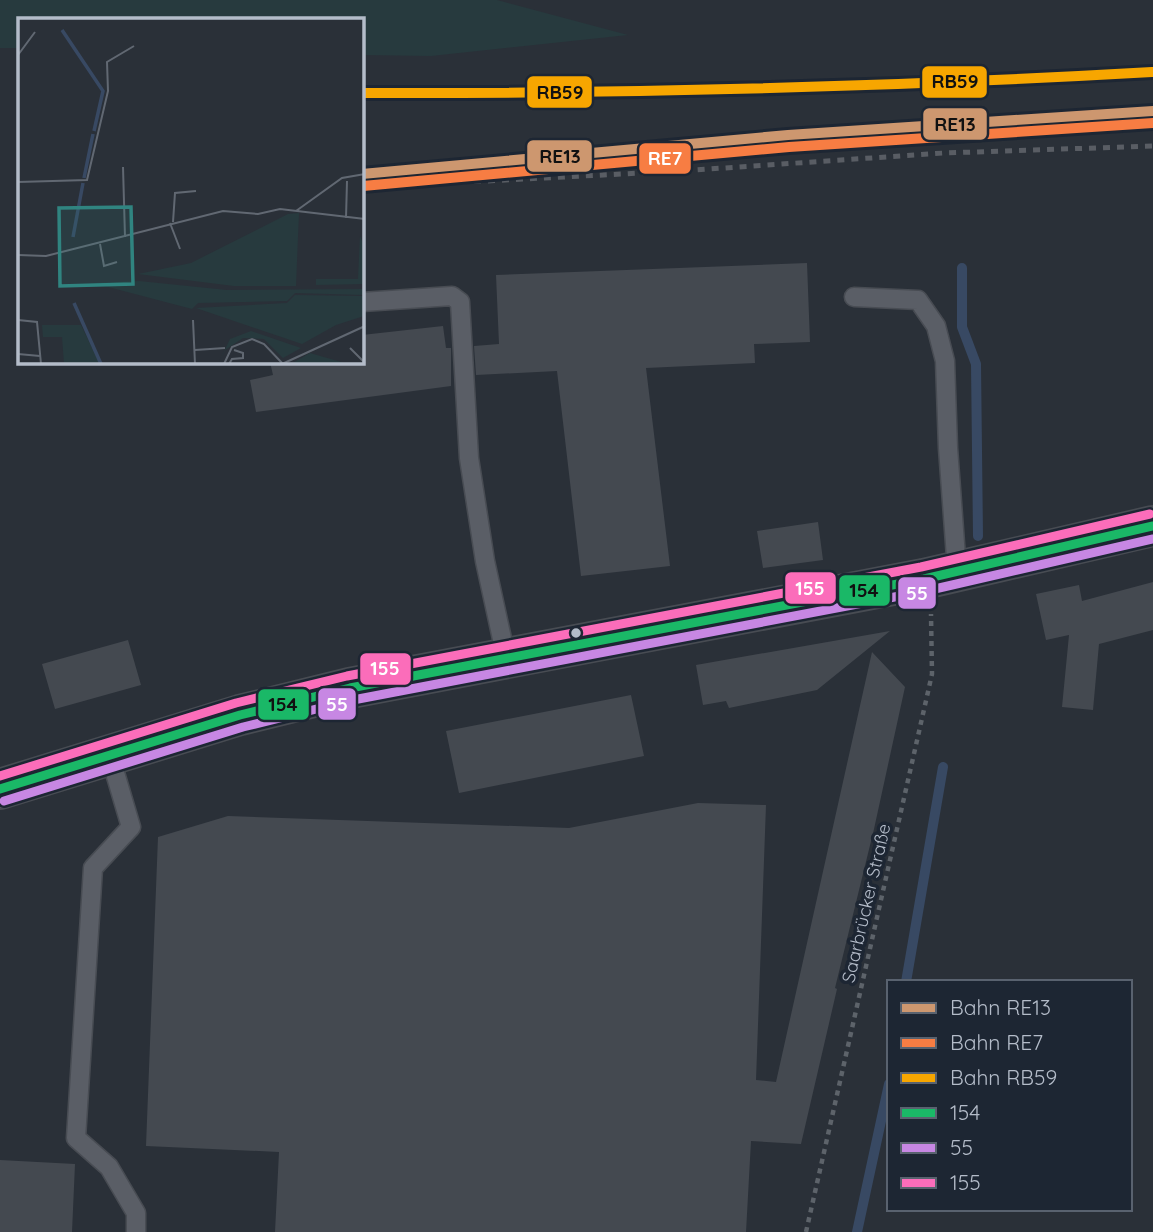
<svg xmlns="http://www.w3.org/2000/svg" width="1153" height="1232" font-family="Quicksand,sans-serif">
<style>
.green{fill:#273a3e}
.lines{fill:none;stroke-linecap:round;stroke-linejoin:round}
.stream{stroke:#384963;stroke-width:10}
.building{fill:#444950}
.service-casing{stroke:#484c53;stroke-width:21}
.tertiary-casing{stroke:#484c53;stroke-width:42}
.path{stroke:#5d636a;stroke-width:4.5;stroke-dasharray:5 5;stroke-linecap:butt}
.service{stroke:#5a5e66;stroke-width:18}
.tertiary{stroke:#5a5e66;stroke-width:38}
.rail{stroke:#595d64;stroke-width:5;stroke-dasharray:7 7;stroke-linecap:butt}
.bus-1-casing{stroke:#1d2633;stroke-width:14}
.bus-2-casing{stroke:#1d2633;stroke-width:14}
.bus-3-casing{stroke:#1d2633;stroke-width:14}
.bus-1{stroke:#1ab867;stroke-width:9}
.bus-2{stroke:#c787e3;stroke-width:9}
.bus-3{stroke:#fb6dba;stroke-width:9}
.rail-1-casing{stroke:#1d2633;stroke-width:16}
.rail-2-casing{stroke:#1d2633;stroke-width:16}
.rail-3-casing{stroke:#1d2633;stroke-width:16}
.rail-1{stroke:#cd976f;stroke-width:10}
.rail-2{stroke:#f77d43;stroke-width:10}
.rail-3{stroke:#f7a600;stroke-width:10}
.bus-dot{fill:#b4bcc9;stroke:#1d2633;stroke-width:2.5}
.labels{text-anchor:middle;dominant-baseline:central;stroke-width:7;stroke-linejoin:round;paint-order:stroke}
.street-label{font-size:18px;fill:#b4bcc9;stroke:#1d2633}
.inset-river{fill:none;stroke:#384963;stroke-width:3.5}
.inset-road{fill:none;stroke:#616872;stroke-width:2}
.view{fill:#308480;fill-opacity:0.15;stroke:#308480;stroke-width:3.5}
.inset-edge{fill:none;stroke:#b4bcc9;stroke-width:3.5}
.line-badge{stroke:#1d2633;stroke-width:2.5}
.badge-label{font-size:19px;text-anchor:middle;font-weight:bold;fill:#fff}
.pale-badge-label{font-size:19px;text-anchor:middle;font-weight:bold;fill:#111}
</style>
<rect width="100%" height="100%" fill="#2a3038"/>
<!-- green -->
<path class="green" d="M0,0H497L628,35L431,56L362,55V19H19V48H0Z"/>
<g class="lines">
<!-- stream -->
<path class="stream" d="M962,268V327L976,364L978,536
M906,982L943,767
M857,1232L889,1084"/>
</g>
<!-- building -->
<path class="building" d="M807,263L810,342L754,344L755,363L646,368L670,566L581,576L557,371L476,375L474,346L499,344L496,275Z
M443,326L446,348H451V386L256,412L250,380L273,375L270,362H362V335Z
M818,522L823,560L763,568L757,531Z
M1153,582V630L1099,644L1093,710L1062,707L1069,635L1046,640L1036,594L1079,585L1082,601Z
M890,631L817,690L729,708L726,701L703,705L696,665Z
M128,640L141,685L55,709L42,664Z
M872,652L905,687L874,829L835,988L837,989L801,1144L751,1141L746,1232H275L279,1152L146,1146L158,837L228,816L569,828L698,803L766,805L756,1080L776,1082Z
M631,695L644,756L459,793L446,731Z
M0,1160L75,1164L72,1232H0Z"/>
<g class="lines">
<!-- service casing -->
<g class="service-casing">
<path id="service" d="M854,297L918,300L936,326L945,361L948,448L957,571
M362,302L452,296L460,302L469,458L485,561L506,657
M110,756L131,827L93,868L76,1138L109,1167L136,1213V1232"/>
</g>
<!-- tertiary casing -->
<g class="tertiary-casing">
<path id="tertiary" d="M0,789L240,715L350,688L924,579L1153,526"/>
</g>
<!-- path -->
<path class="path" d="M806,1232L932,674L931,614"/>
<!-- service -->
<use href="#service" class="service"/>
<!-- tertiary -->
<use href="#tertiary" class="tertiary"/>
<!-- rail -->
<path class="rail" d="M362,184L486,181L680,171L944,153L1153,146"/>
<!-- bus-1 casing -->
<g class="bus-1-casing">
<path id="bus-1" d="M0,789L240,715L350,688L924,579L1153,526"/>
</g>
<!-- bus-2 casing -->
<g class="bus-2-casing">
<path id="bus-2" d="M4,801L243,727L353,700L926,591L1153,539"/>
</g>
<!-- bus-3 casing -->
<g class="bus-3-casing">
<path id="bus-3" d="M0,776L236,703L347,676L921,567L1150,514"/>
</g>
<!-- bus-1 -->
<use href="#bus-1" class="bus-1"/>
<!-- bus-2 -->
<use href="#bus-2" class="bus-2"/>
<!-- bus-3 -->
<use href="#bus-3" class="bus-3"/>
<!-- rail-1 casing -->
<g class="rail-1-casing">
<path id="rail-1" d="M362,174L788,135L1153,111"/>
</g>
<!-- rail-2 casing -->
<g class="rail-2-casing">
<path id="rail-2" d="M363,186L789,147L1153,123"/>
</g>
<!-- rail-3 casing -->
<g class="rail-3-casing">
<path id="rail-3" d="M362,93C626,94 889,87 1152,72"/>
</g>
<!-- rail-1 -->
<use href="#rail-1" class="rail-1"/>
<!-- rail-2 -->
<use href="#rail-2" class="rail-2"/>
<!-- rail-3 -->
<use href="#rail-3" class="rail-3"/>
</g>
<!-- markers -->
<circle class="bus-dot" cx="576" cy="633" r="6"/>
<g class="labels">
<!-- street labels -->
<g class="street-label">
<text transform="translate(866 903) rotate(-77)">Saarbrücker Straße</text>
</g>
</g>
<!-- overview -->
<g transform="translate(18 18)">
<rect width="346" height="346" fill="#2a3038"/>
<path d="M281,195L278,268H216L120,256L173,245L270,196ZM342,218L346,228V266L298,267V261H340ZM121,263L209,272L346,271V277L277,275L269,283L180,285L174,291L75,265ZM277,277L346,278V298L318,307L284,326L178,290L269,285ZM24,307H63L82,346H46L44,319H25ZM233,313L283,330L265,340L246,321L225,320L207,332L200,346L212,321ZM292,335L330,346H273Z" fill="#273a3e"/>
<path class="inset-river" d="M44,12L85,73L76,113M66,160L75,116M55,219L65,165M56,285L83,346"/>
<path class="inset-road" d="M0,37L17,14M105,149L107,219M0,164L69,162L90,73L89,44L116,28M278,193L324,160L347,156M328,200L329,163M155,204L157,175L178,173M152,205L162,231M82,226L86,248L99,244M0,237L28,238L205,193L240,196L262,191L347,201M0,302L19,304L23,346M175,302L177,346M332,330L347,345M177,332L207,330M0,336L22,338M206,346L214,329L234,321L246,326L265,346M211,346L214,341L225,340V335L216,332M264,346L347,308"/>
<path class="view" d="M113,189L115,266L42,268L41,190Z"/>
<rect width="346" height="346" class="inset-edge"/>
</g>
<g class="line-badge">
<rect x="921" y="65" width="67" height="34" rx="7" fill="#f7a600"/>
<rect x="526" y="75" width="67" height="34" rx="7" fill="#f7a600"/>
<rect x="922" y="107" width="66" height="34" rx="7" fill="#cd976f"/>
<rect x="526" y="139" width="67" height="34" rx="7" fill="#cd976f"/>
<rect x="638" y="142" width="54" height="33" rx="7" fill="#f77d43"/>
<rect x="784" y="571" width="53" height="34" rx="7" fill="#fb6dba"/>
<rect x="838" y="574" width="53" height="33" rx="7" fill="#1ab867"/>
<rect x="897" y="576" width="40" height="34" rx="7" fill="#c787e3"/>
<rect x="359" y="652" width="53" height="34" rx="7" fill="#fb6dba"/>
<rect x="317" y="687" width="40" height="34" rx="7" fill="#c787e3"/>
<rect x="257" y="688" width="53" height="33" rx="7" fill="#1ab867"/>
</g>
<g class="badge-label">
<text x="665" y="165">RE7</text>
<text x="810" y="595">155</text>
<text x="917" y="600">55</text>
<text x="385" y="675">155</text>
<text x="337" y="711">55</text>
</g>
<g class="pale-badge-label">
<text x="955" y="88">RB59</text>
<text x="560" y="99">RB59</text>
<text x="955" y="131">RE13</text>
<text x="560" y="163">RE13</text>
<text x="864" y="597">154</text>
<text x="283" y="711">154</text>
</g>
<!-- legend -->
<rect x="887" y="980" width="245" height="231" fill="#1d2633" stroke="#59626f" stroke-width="2"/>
<rect x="901" y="1003" width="35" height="10" fill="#cd976f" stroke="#59626f" stroke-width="2"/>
<text x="950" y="1015" font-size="21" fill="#b4bcc9">Bahn RE13</text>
<rect x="901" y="1038" width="35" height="10" fill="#f77d43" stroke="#59626f" stroke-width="2"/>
<text x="950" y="1050" font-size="21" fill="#b4bcc9">Bahn RE7</text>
<rect x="901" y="1073" width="35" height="10" fill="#f7a600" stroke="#59626f" stroke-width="2"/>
<text x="950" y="1085" font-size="21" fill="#b4bcc9">Bahn RB59</text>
<rect x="901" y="1108" width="35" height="10" fill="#1ab867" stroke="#59626f" stroke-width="2"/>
<text x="950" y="1120" font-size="21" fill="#b4bcc9">154</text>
<rect x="901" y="1143" width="35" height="10" fill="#c787e3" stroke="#59626f" stroke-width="2"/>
<text x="950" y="1155" font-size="21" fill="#b4bcc9">55</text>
<rect x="901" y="1178" width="35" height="10" fill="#fb6dba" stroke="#59626f" stroke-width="2"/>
<text x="950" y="1190" font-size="21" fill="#b4bcc9">155</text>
</svg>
